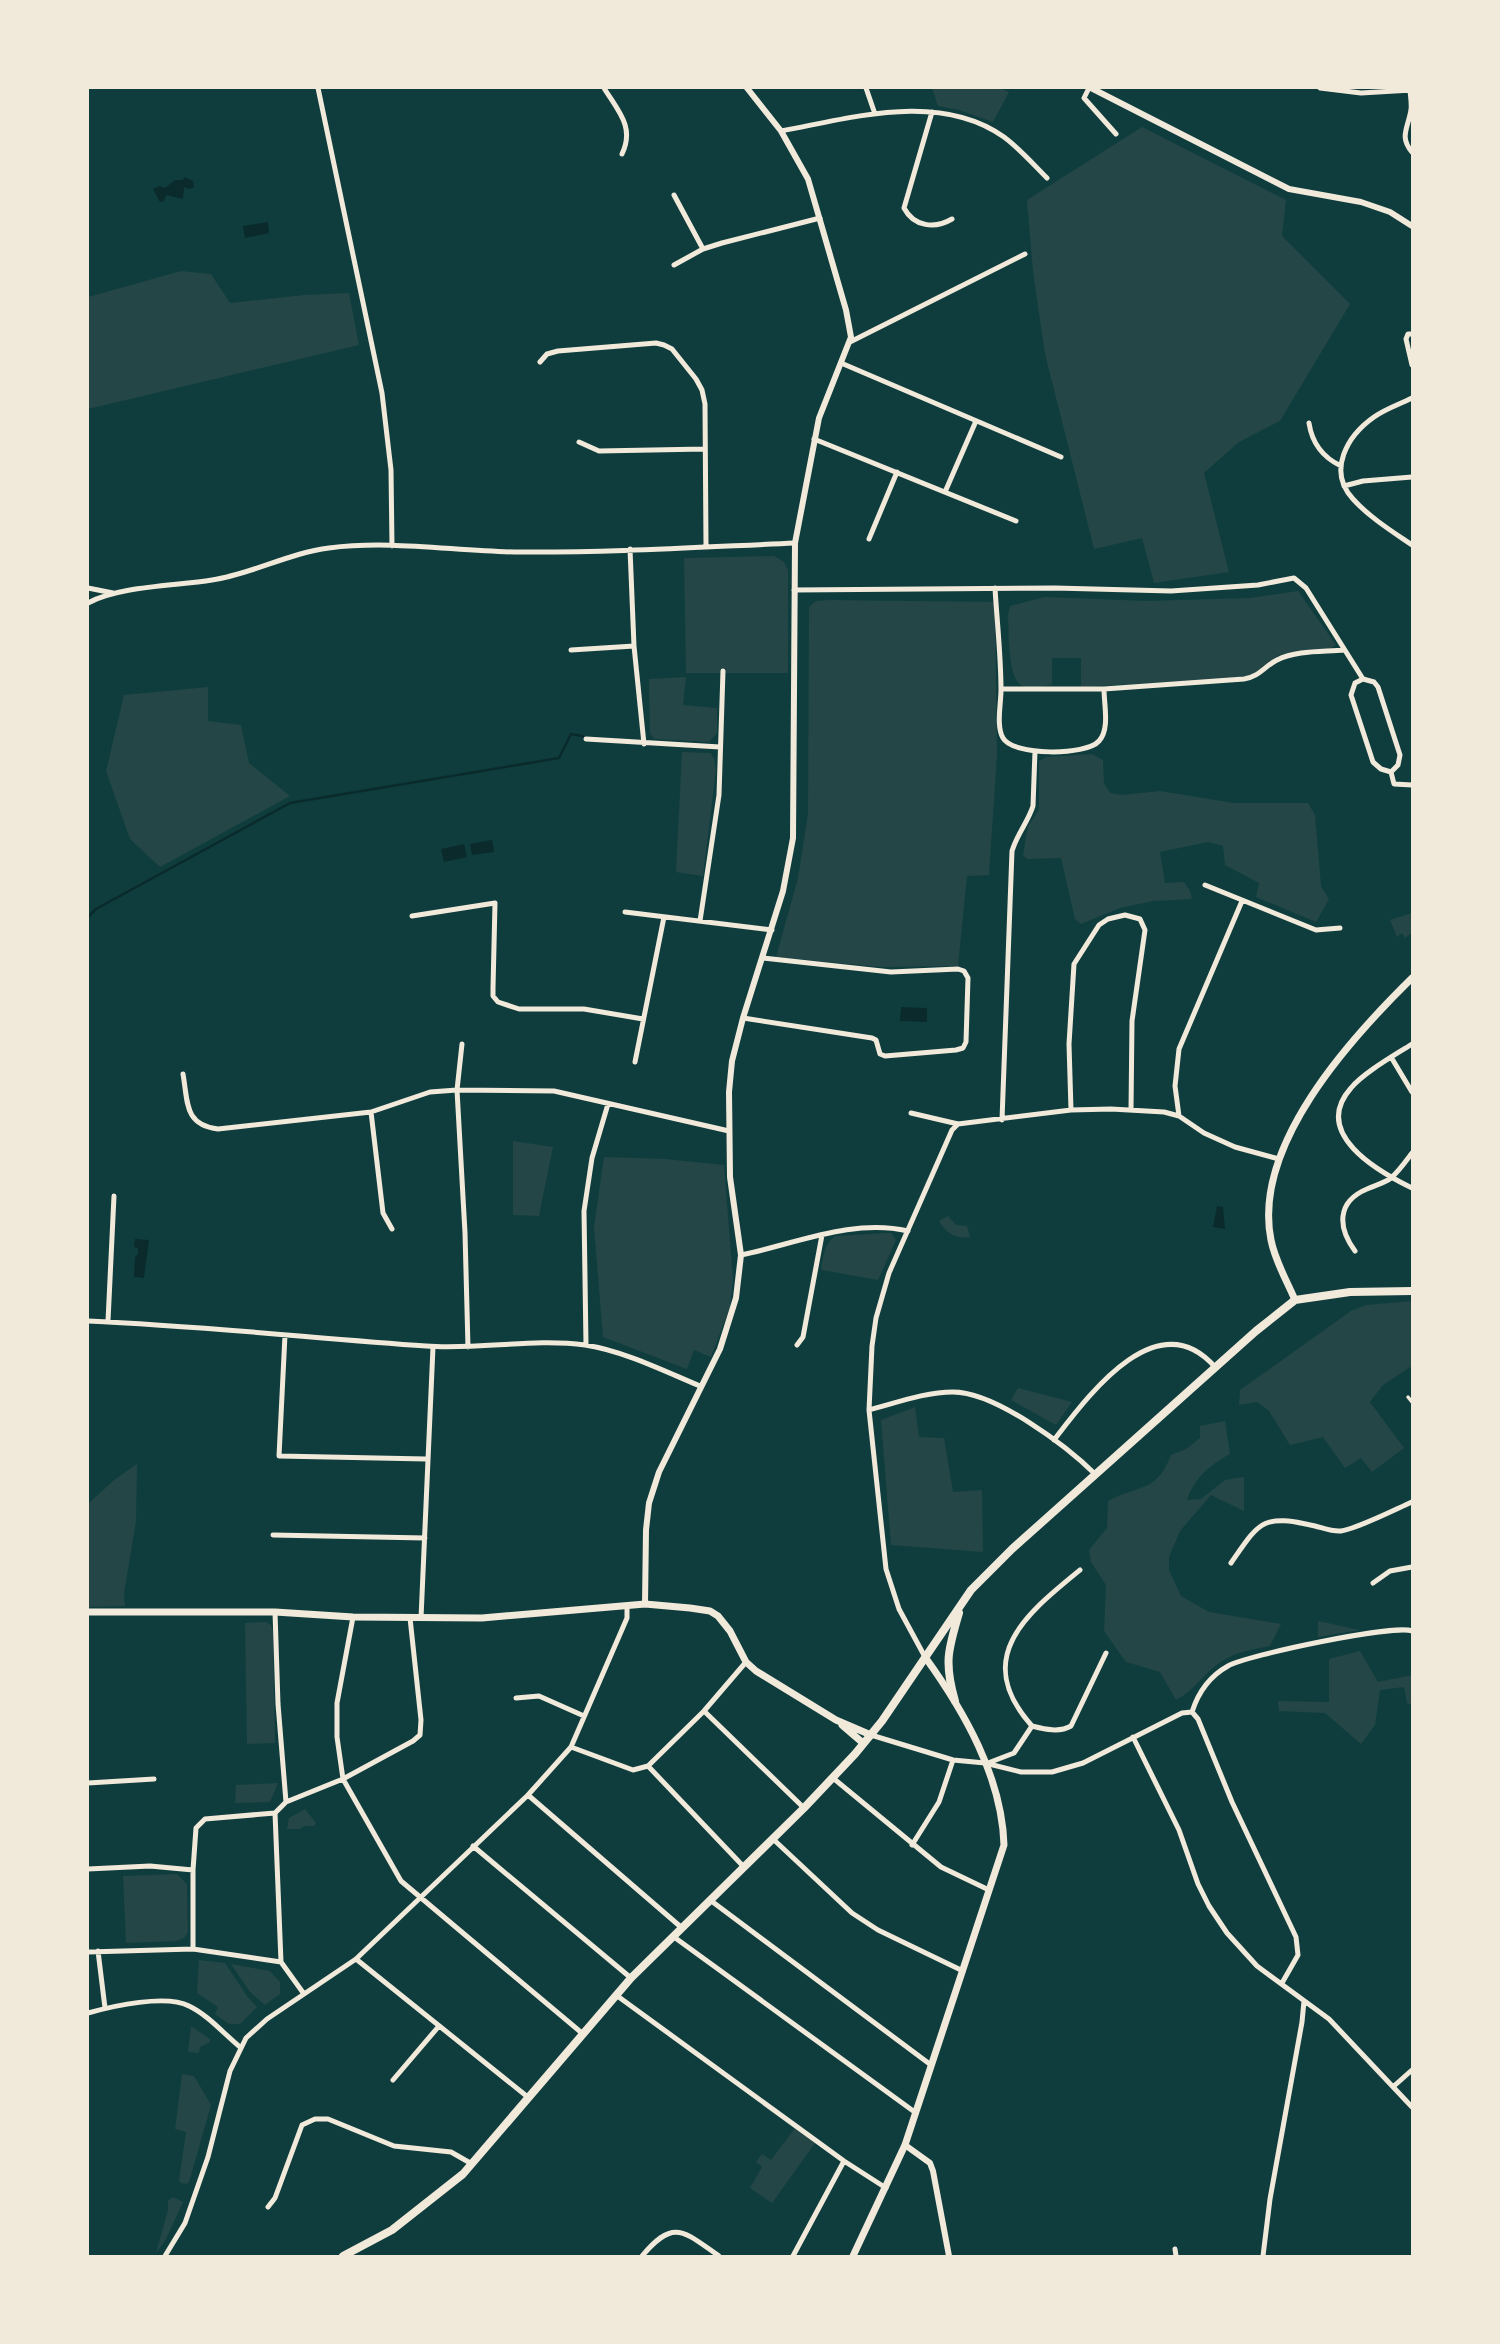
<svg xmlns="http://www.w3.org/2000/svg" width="1500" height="2344" font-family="Montserrat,sans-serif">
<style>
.green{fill:#244646}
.water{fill:#0a2a2b}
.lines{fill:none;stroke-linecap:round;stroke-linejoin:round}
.stream{stroke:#0a2a2b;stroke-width:2.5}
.pedestrian{stroke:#f1e9da;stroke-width:3.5}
.minor{stroke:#f1e9da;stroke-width:5}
.tertiary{stroke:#f1e9da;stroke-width:6}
.secondary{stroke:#f1e9da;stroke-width:7}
.primary{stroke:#f1e9da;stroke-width:8}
</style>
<rect width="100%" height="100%" fill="#0f3d3e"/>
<!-- green -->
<path class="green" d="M932,88H999L1009,92L993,122L959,110L938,106Z
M1142,127L1286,200L1282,236L1350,304L1280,421L1239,442L1204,473L1229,572L1154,583L1142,538L1094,549L1045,354L1033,272L1027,200Z
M181,271L211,274L230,303L304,295L349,293L359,345L88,409V297Z
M774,556L784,562L788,570V673H686L684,558Z
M1298,591L1336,645L1329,649L1300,651L1277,656L1255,675L1222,679L1081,687V658H1052V685C1044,686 1032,689 1024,687C1007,682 1009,631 1008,615L1010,606L1045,597L1146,601L1251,598Z
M829,600L995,602L997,755L989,875L967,876L958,966L880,967L776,957L798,878L808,814L809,607L816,601Z
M686,677L683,705L717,708V733L709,742L655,739L650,734L649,679Z
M208,687V721L241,725L249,763L290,796L160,867L130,839L106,771L124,695Z
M682,752L710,753L714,758L716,770L703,876L676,872Z
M1092,754L1103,760L1104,783L1110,793L1122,795L1160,791L1234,803H1308L1315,815L1321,886L1329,899L1316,922L1256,897L1259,883L1225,865L1223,846L1208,842L1160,852L1165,883L1184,882L1190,891L1192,899L1153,901L1120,908L1081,924L1075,919L1061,858L1027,859L1023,855L1028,826L1039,810V761L1046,757Z
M1412,913V933L1405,938L1402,933L1397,937L1390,920Z
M513,1141L553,1147L539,1216L513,1215Z
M604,1157L665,1159L724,1165L733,1279L730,1307L711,1357L694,1350L687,1369L603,1337L594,1227Z
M948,1216L956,1225L967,1226L970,1237C955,1239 946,1233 939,1221Z
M887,1233H891L896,1240L878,1280L822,1270L821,1268C824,1255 824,1243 836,1236Z
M1412,1301V1366L1383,1385L1370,1402L1404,1448L1372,1472L1361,1458L1345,1468L1323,1437L1290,1445L1269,1411L1257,1402L1239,1405L1240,1390L1351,1311L1366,1305Z
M1018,1388L1072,1402L1056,1425L1011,1400Z
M915,1407L919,1437L944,1438L953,1492L982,1490L983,1552L891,1545L881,1420Z
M1225,1421L1230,1454C1210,1465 1195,1477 1187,1500L1201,1499L1225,1480L1244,1477V1511L1211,1495L1180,1531L1169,1557V1570L1181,1596L1209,1612L1281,1624L1270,1646C1254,1649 1236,1652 1222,1661C1205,1672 1195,1690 1176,1700L1160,1672L1126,1662L1104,1631L1106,1585L1091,1562L1089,1550L1107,1528L1108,1501C1139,1484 1156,1494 1171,1455L1186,1449L1200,1438V1426Z
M137,1464L136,1521L124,1593L125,1606L88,1607V1504L114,1480Z
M1318,1621L1360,1630L1318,1637Z
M266,1622L271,1625L273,1630L275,1743L247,1744L245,1623Z
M1360,1651L1378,1682L1412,1675V1705L1407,1703L1404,1687L1380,1690L1375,1725L1361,1744L1325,1713L1279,1711L1278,1701L1329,1702V1659Z
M278,1783L270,1802L235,1803L236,1785Z
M305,1809L316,1823L314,1826H304L300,1829H287L289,1818Z
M177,1874L187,1884L188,1932L184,1938L176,1941L126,1943L123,1876Z
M199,1960L225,1963L247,1996L257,2007L240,2024H229L215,2014L218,2007L197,1993Z
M231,1964L270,1971L280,1982V1994L265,2005L250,1992Z
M191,2026L210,2039V2042L200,2047L199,2053L188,2052Z
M182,2074L194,2076L211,2105L189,2182L186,2184L181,2183L179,2180L186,2132L175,2129Z
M795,2128L815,2143L772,2203L750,2188L762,2167L756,2162L762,2154L771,2160Z
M173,2197L183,2202L165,2241L156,2253L168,2210V2201Z"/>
<!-- water -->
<path class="water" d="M184,177L193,181L194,187L190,189L184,187L183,199L166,195L164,201L160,202L153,189L159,186L165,188L175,180H183Z
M268,222L269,233L245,238L243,226Z
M492,840L494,852L472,855L470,844Z
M464,844L467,857L444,862L441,849Z
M901,1007L927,1008V1022L900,1021Z
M1217,1206L1223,1207L1225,1229L1213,1227Z
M135,1239L149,1240L144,1278L134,1277L135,1257L138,1254V1248L134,1247Z"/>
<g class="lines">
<!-- stream -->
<path class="stream" d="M88,917L96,909L290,803L559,758L571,734L582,736L586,739"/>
<!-- pedestrian -->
<path class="pedestrian" d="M1408,1397L1412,1402"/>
<!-- minor -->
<path class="minor" d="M318,88L382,393L391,470L392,546
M604,88C618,111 635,127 622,154
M866,88L875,114
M1089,88L1084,98L1116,134
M1320,88L1361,93L1412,90
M1410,88C1410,95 1412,103 1411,110C1408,128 1399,137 1412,152
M932,112L904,208C914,227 935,229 952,219
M781,131C852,118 939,91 1004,137C1020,149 1033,164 1047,178
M674,195L703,249
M674,265L703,249L722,243L820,218
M1412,334H1408L1406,339L1412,365
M850,342L1025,254
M540,362L547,354L558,351L656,343L664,345L672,349L696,379L702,390L705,404L706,546
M841,363L1061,457
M1412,398C1400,404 1385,409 1374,417C1347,436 1327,471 1353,499C1369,517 1393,532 1412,545
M1309,423C1312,443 1322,457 1341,466
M814,439L1016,521
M579,442L599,451L705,449
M1344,486L1363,481L1412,477
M945,492L976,421
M869,539L897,472
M630,549L634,646L644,744
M88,588L113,593
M995,588C997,622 1001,656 1001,690C1001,704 996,726 1003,738C1013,756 1086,756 1099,741C1110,729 1104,705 1104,689
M794,590L1055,588L1171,591L1258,585L1294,578L1306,588L1363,679L1374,682L1378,687L1400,755L1398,765L1391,772
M88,603C119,586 176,586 212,580C252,574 289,553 329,548C391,540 453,551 514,552C608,553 702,547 795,543
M571,650L634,646
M1363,679L1355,683L1351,695L1373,762L1381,769L1391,772
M1001,689H1104L1244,679C1259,677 1265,666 1277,660C1297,650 1323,652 1344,650
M586,739L720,747
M1391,772L1394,784L1412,785
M1205,885L1316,930L1340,928
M625,912L772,930
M412,916L495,903L493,988V996L498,1002L519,1009H584L643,1019
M700,921L719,795L723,671
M743,1018L872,1038L876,1040L880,1054L885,1056L956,1050L963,1048L966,1042L968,978L964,971L958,969L891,972L763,958
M462,1044L457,1090L465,1233L468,1347
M1412,1044C1395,1055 1363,1073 1351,1088C1311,1133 1377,1171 1412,1188
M1391,1057L1412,1092
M635,1062L664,917
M183,1074C188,1102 184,1125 218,1129L371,1112L430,1092L457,1090L554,1091L729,1131
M1071,1110L1069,1044L1074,964L1099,925L1108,919L1125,915L1140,919L1145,930L1132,1021L1131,1110
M371,1112L383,1213L392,1229
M911,1113L958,1124L1071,1110L1111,1109L1164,1112L1179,1116L1204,1133L1235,1147L1279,1159
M1179,1116L1175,1086L1179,1049L1242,901
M1002,1120L1012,851C1017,834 1028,822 1033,806L1035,751
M1355,1251C1338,1228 1336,1202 1367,1189C1375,1185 1385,1183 1391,1178C1399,1171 1406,1161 1412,1153
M741,1255C795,1244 853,1218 908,1231
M88,1321C201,1326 313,1338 426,1346C479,1350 533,1338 585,1345C624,1351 664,1371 700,1386
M108,1321L114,1196
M285,1335L279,1456L426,1459
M586,1345L584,1211L592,1158L608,1104
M797,1345L803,1337L822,1235
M869,1410C896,1403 925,1392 953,1392C995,1392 1067,1446 1096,1475
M1054,1440C1088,1396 1157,1301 1215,1367
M273,1535L425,1538
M1231,1563C1260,1521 1262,1514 1315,1526C1323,1528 1333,1532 1341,1531C1359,1528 1394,1510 1412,1502
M1373,1583L1390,1571L1412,1567
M275,1612L278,1704L286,1802L275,1813L281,1962L304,1994
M353,1617L337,1703V1737L343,1779L401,1881L583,2034
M421,1618L433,1347
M925,1657L899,1609L886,1569L869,1410L872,1346L876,1318L889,1273L952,1130L958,1124
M516,1698L539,1696L584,1716
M704,1711L804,1808
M1192,1712L1198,1719L1232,1802L1296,1937L1298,1955L1282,1983
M1192,1712C1198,1693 1210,1676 1228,1666C1247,1655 1395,1624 1412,1631
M1032,1726C971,1658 1026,1614 1080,1570
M1032,1726C1044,1729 1059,1733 1071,1726L1106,1653
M871,1735L953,1760L985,1763L1021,1772H1052L1083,1763L1182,1713L1192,1712
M1133,1737L1179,1830L1198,1884L1209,1906L1227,1933L1257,1966L1329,2019L1412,2107
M571,1747L633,1770L648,1766L704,1711L746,1662
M988,1763L1014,1753L1032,1726
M648,1766L743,1866
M833,1778L941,1867L989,1890
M88,1783L154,1779
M528,1795L682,1928
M286,1802L343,1779L413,1741L420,1735L421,1720L410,1618
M773,1839L852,1913L878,1930L963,1971
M912,1845L939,1802L953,1760
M473,1846L631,1978
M88,1869L150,1866L193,1870
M710,1900L931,2065
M674,1937L916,2113
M193,1949V1870L196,1828L205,1819L275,1813
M98,1951L105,2008
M88,1952L193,1949L281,1962
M356,1959L529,2098
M616,1995L844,2161L886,2188
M88,2013C113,2006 166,1994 189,2006C208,2015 224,2034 240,2047
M393,2080L439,2026
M1394,2086L1412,2070
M268,2207L275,2198L302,2125L315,2119H328L394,2146L451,2152L472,2164
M1175,2249L1176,2256
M165,2256L185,2223L208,2157L230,2071L246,2038L267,2019L356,1959L528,1795L571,1747L627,1618V1606
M642,2256C674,2218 683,2231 719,2256
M793,2256L844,2161
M1263,2256L1270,2199L1302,2022L1304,2001"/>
<!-- tertiary -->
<path class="tertiary" d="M1091,88L1289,189L1361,202L1390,212L1412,226
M645,1604L646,1530L649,1503L659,1472L720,1349L736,1298L741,1255L730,1177L729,1092L732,1061L743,1018L783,891L793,838L795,543L819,418L851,337L846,310L808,179L781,131L747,88
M905,2145L930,2163L933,2171L949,2256"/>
<!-- secondary -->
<path class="secondary" d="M1295,1300C1287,1281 1275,1261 1271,1240C1252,1146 1350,1039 1412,978
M88,1612H275L353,1617L482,1618L645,1604L690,1608L710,1611L718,1616L730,1631L746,1662L756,1671L836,1720L871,1735
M842,1725L863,1743
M853,2256L905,2145L1004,1845C1002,1777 964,1711 925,1657"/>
<!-- primary -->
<path class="primary" d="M955,1701C944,1663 948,1650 959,1613
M343,2256L392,2230L463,2174L631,1978L804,1808L855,1754L882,1721L971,1590L1012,1549L1256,1331L1295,1300L1350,1292L1412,1291"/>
</g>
<!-- border -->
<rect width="1500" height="2344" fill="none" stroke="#f1e9da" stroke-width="178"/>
</svg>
